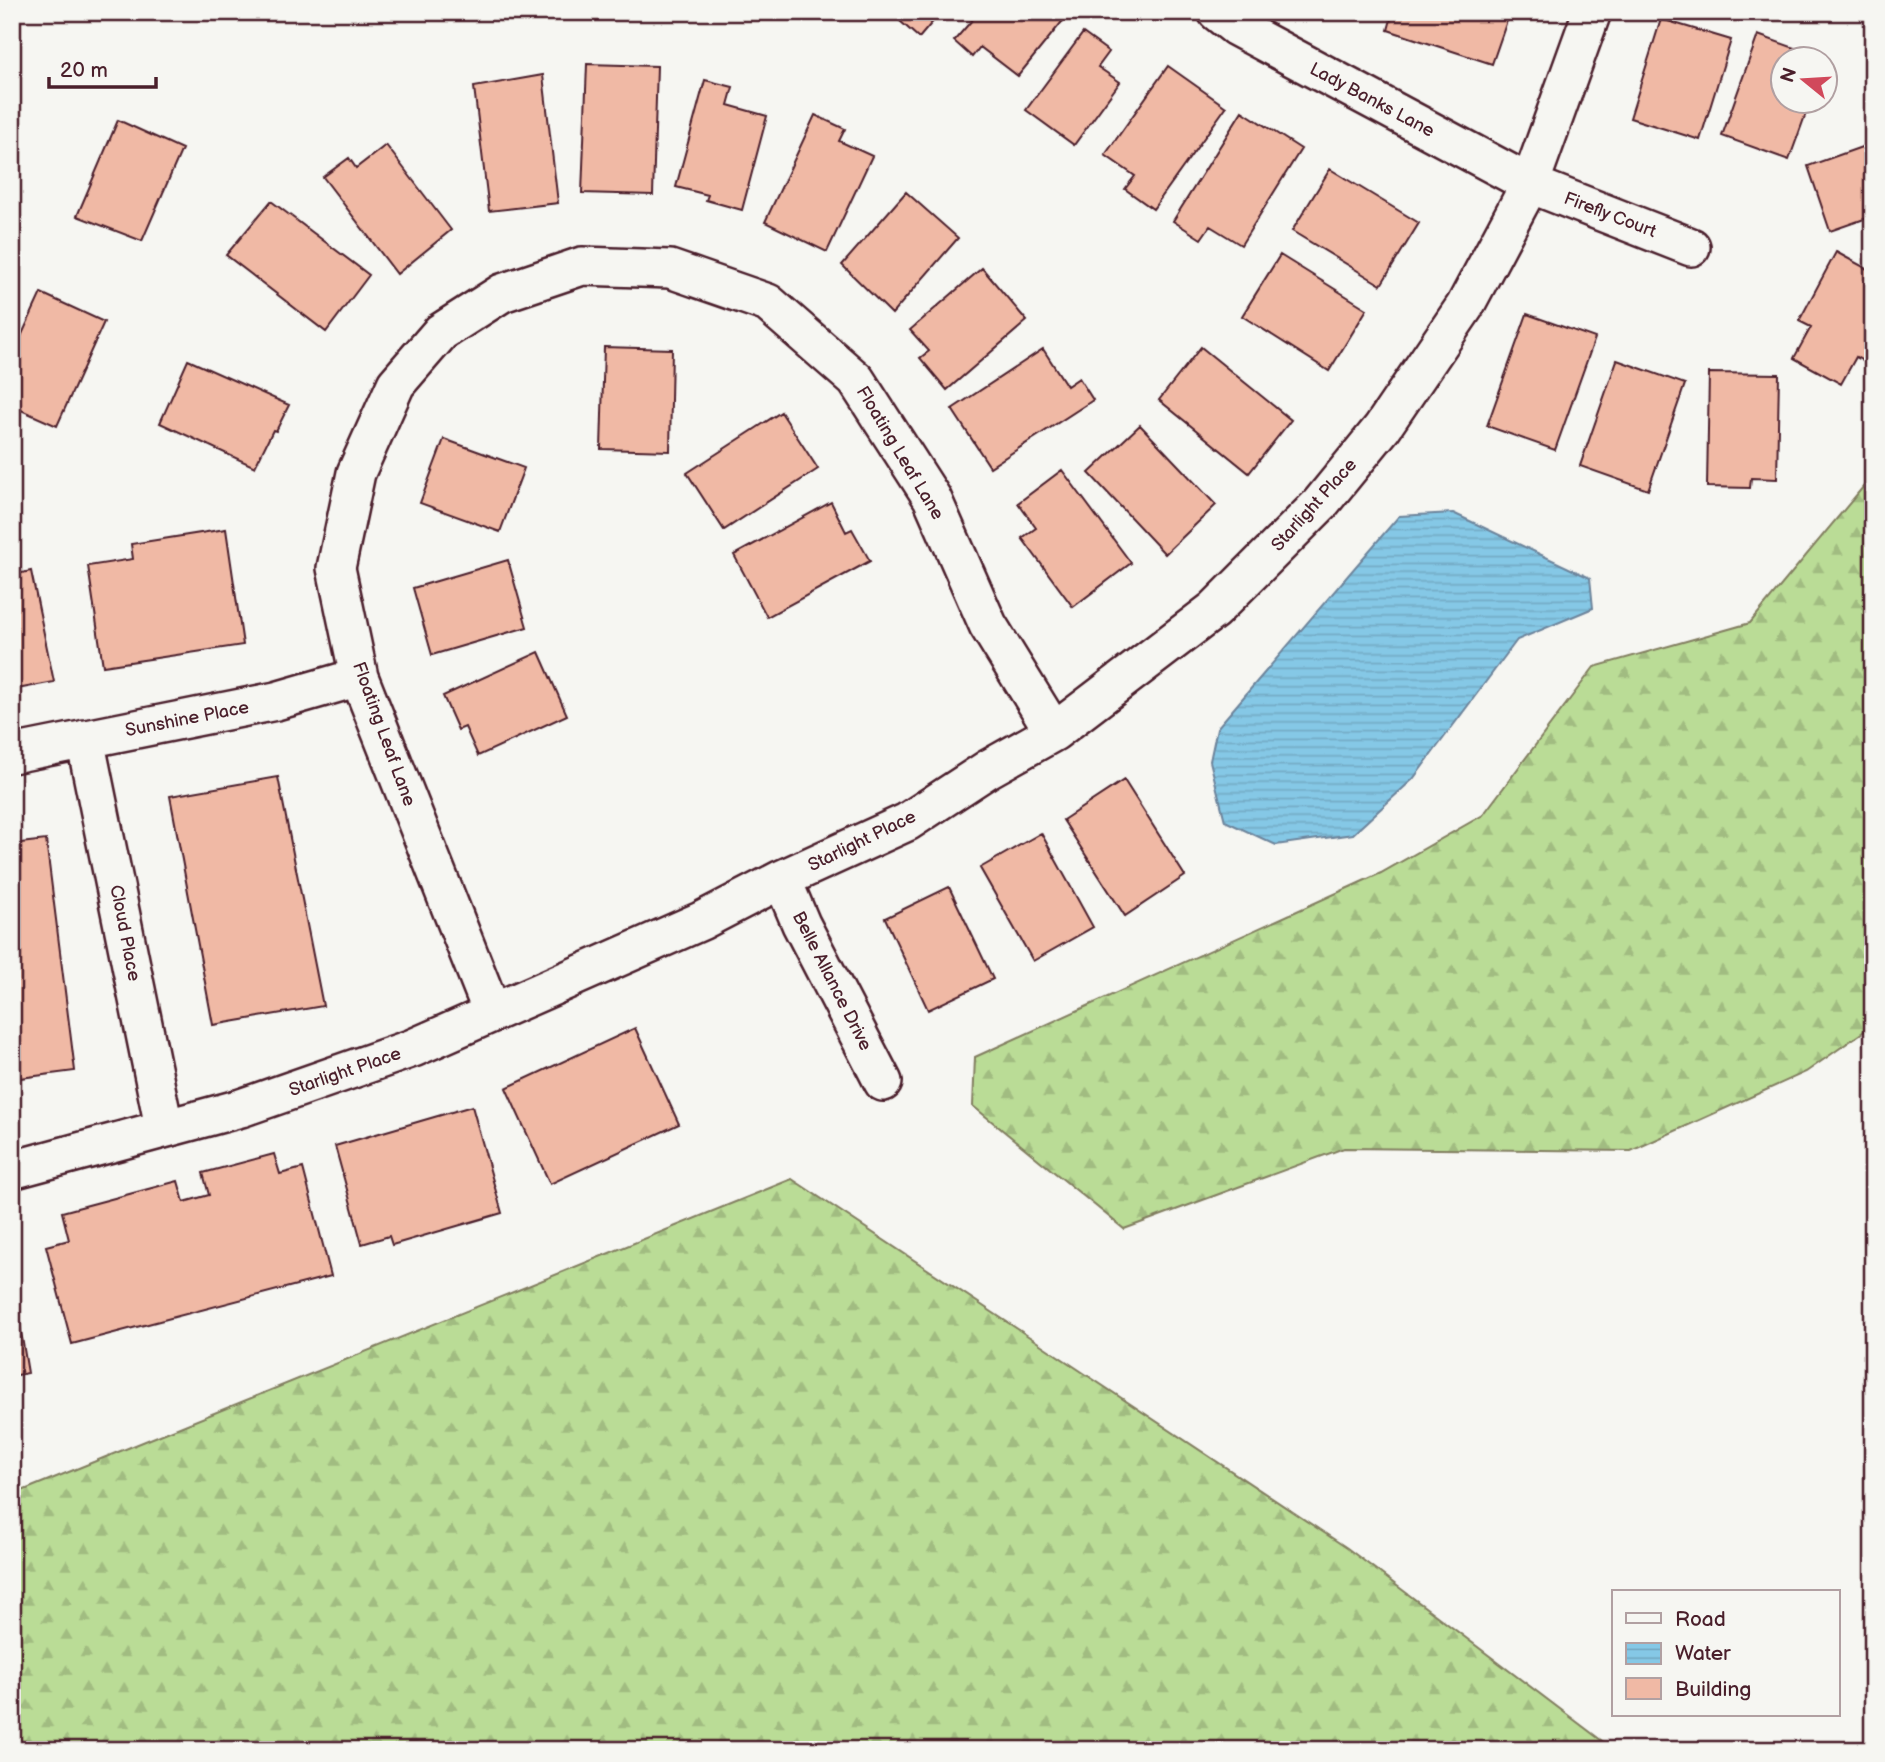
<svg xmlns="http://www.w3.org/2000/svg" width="1885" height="1762" font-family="'Balsamiq Sans',sans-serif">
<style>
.forest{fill:url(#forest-firs);stroke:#827e60;stroke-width:2}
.water{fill:url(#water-rules);stroke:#6d849b;stroke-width:2}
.building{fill:#f0b9a5;stroke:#4a1f2b;stroke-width:2}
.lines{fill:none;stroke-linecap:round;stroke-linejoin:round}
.minor-casing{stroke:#4a1f2b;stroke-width:42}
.minor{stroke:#f6f6f2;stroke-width:37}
.labels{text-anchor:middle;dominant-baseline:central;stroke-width:5;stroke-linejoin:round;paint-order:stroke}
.street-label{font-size:18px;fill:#4a1f2b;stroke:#f6f6f2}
</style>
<defs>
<pattern id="forest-firs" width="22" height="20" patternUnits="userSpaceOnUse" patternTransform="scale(1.75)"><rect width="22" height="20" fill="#badc96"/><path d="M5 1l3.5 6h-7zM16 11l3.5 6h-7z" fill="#a1bc81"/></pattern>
<pattern id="water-rules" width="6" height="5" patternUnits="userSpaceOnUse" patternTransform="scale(1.75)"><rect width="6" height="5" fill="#85c8e6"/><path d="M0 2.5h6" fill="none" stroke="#74abc5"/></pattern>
</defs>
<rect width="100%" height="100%" fill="#f6f6f2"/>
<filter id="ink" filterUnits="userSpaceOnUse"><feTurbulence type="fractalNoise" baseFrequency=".0143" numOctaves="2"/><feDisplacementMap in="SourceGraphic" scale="14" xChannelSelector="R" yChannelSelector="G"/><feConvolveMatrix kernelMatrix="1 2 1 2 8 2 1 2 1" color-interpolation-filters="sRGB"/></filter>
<g filter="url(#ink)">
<!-- forest -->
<path class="forest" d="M1873,475V1025L1806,1072L1631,1151L1344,1148L1124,1229L973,1106L975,1057L1381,873L1483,815L1594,667L1750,623Z
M792,1179L1347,1548L1614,1750H12V1495Z"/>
<!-- water -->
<path class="water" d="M1453,513L1590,578L1593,608L1517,640L1413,779L1353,834L1276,845L1225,821L1210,761L1217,728L1399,516Z"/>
<!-- building -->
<path class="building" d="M890,12H941L919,38Z
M979,12H1070L1018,76L980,47L972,57L954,41Z
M1393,12H1510L1492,64L1388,30Z
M1661,19L1731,40L1700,140L1630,118Z
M1083,33L1109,52L1098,67L1120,82L1074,145L1026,110Z
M1758,35L1825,59L1784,60V102H1810L1789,160L1722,136Z
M587,64L657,66L653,195L582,193Z
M1168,66L1226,107L1153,209L1125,189L1135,176L1105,155Z
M543,75L558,203L489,211L474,87Z
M705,80L733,87L728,105L767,116L742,210L706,200L708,195L676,187Z
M1242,111L1301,149L1241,245L1210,226L1201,239L1173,221Z
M815,115L845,129L839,141L872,156L827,252L765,222Z
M118,120L182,149L142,241L77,216Z
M1873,143V216L1830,231L1808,166Z
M386,145L451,230L397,274L323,177L349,158L356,168Z
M1330,169L1419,223L1381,285L1292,231Z
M906,192L958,238L892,314L842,265Z
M271,201L369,275L326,332L226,255Z
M1836,252L1873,272V355L1868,364L1856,357L1841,384L1794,358L1811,327L1799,321Z
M1280,255L1367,309L1329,371L1242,316Z
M982,268L1027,321L947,390L920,358L929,351L910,330Z
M41,293L104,322L57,426L12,406V356Z
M1527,314L1595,338L1555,450L1487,426Z
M604,347L672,349L670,451L601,449Z
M1201,347L1291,420L1249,473L1159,400Z
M1043,349L1067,386L1079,378L1093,400L990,467L952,409Z
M188,360L289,405L276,431L273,430L255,467L160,423Z
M1617,360L1685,384L1648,490L1580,466Z
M1709,373L1779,374L1777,479L1751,478L1750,488L1707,487Z
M781,412L818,469L724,530L687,473Z
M1140,425L1216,505L1165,554L1089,473Z
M444,439L524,468L500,532L420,503Z
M1062,470L1131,563L1073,607L1022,538L1036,528L1018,503Z
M831,502L846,532L852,529L870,561L767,617L734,555Z
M226,529L243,645L103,666L88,566L133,559L131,544Z
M508,560L527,627L432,655L413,588Z
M31,571L54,682L12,690V575Z
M539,652L567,715L478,756L465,727L458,730L443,696Z
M278,777L323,1006L213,1025L170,796Z
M1124,780L1185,876L1125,916L1063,820Z
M1041,833L1093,927L1033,961L980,868Z
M46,840L75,1071L12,1079V844Z
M949,887L993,979L928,1010L885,918Z
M635,1028L679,1124L550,1184L506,1088Z
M472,1106L502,1213L392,1245L389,1236L362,1244L335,1146Z
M274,1154L280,1174L303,1168L331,1276L72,1344L46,1246L69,1240L62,1212L178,1181L184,1202L209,1195L203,1173Z
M12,1278L28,1373L12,1376Z"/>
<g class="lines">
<!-- minor casing -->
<g class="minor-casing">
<path id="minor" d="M1217,12L1236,27L1530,184L1691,247
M85,739L164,1127
M12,754L276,701L359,677
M782,879L801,924L883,1082
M492,1012L359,677L336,568L356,473L396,384L441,332L502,293L582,266L670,269L768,303L856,380L932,498L988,625L1054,732
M12,1170L241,1108L413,1048L701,921L782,879L907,822L988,769L1054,732L1214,610L1320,504L1382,428L1465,306L1530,184L1592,12"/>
</g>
<!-- minor -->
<use href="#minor" class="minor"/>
</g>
</g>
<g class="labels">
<!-- street labels -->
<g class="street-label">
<text transform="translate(1372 100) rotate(28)">Lady Banks Lane</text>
<text transform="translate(1610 215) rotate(21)">Firefly Court</text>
<text transform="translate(900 453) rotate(59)">Floating Leaf Lane</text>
<text transform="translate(1314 505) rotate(-48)">Starlight Place</text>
<text transform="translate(187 719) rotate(-11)">Sunshine Place</text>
<text transform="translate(384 734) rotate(70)">Floating Leaf Lane</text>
<text transform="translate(862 841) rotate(-26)">Starlight Place</text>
<text transform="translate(125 933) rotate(79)">Cloud Place</text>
<text transform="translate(832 981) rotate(63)">Belle Allance Drive</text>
<text transform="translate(345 1072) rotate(-19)">Starlight Place</text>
</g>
</g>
<!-- margin -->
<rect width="1885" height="1762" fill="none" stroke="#f6f6f2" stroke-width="42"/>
<rect x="21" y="21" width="1843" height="1720" fill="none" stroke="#4a1f2b" stroke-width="2.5" filter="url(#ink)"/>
<!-- legend -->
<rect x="1612" y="1590" width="228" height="126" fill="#f6f6f2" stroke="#b1a0a2" stroke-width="2"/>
<rect x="1626" y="1613" width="35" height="10" fill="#f6f6f2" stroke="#b1a0a2" stroke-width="2"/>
<text x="1675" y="1626" font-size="21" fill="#4a1f2b">Road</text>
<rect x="1626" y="1643" width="35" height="21" fill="url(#water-rules)" stroke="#b1a0a2" stroke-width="2"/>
<text x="1675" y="1660" font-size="21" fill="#4a1f2b">Water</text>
<rect x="1626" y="1678" width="35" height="21" fill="#f0b9a5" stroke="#b1a0a2" stroke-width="2"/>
<text x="1675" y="1696" font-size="21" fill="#4a1f2b">Building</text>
<!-- north arrow -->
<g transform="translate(1804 80) rotate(288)"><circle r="33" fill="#f6f6f2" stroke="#b1a0a2" stroke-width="2"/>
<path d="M0-5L12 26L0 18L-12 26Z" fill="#d1495b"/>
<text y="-10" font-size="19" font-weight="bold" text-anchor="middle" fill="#4a1f2b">N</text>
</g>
<!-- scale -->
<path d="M49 77v10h107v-10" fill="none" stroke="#4a1f2b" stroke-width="3.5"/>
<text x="60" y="77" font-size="21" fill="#4a1f2b" stroke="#f6f6f2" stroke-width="5" paint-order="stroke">20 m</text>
</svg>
